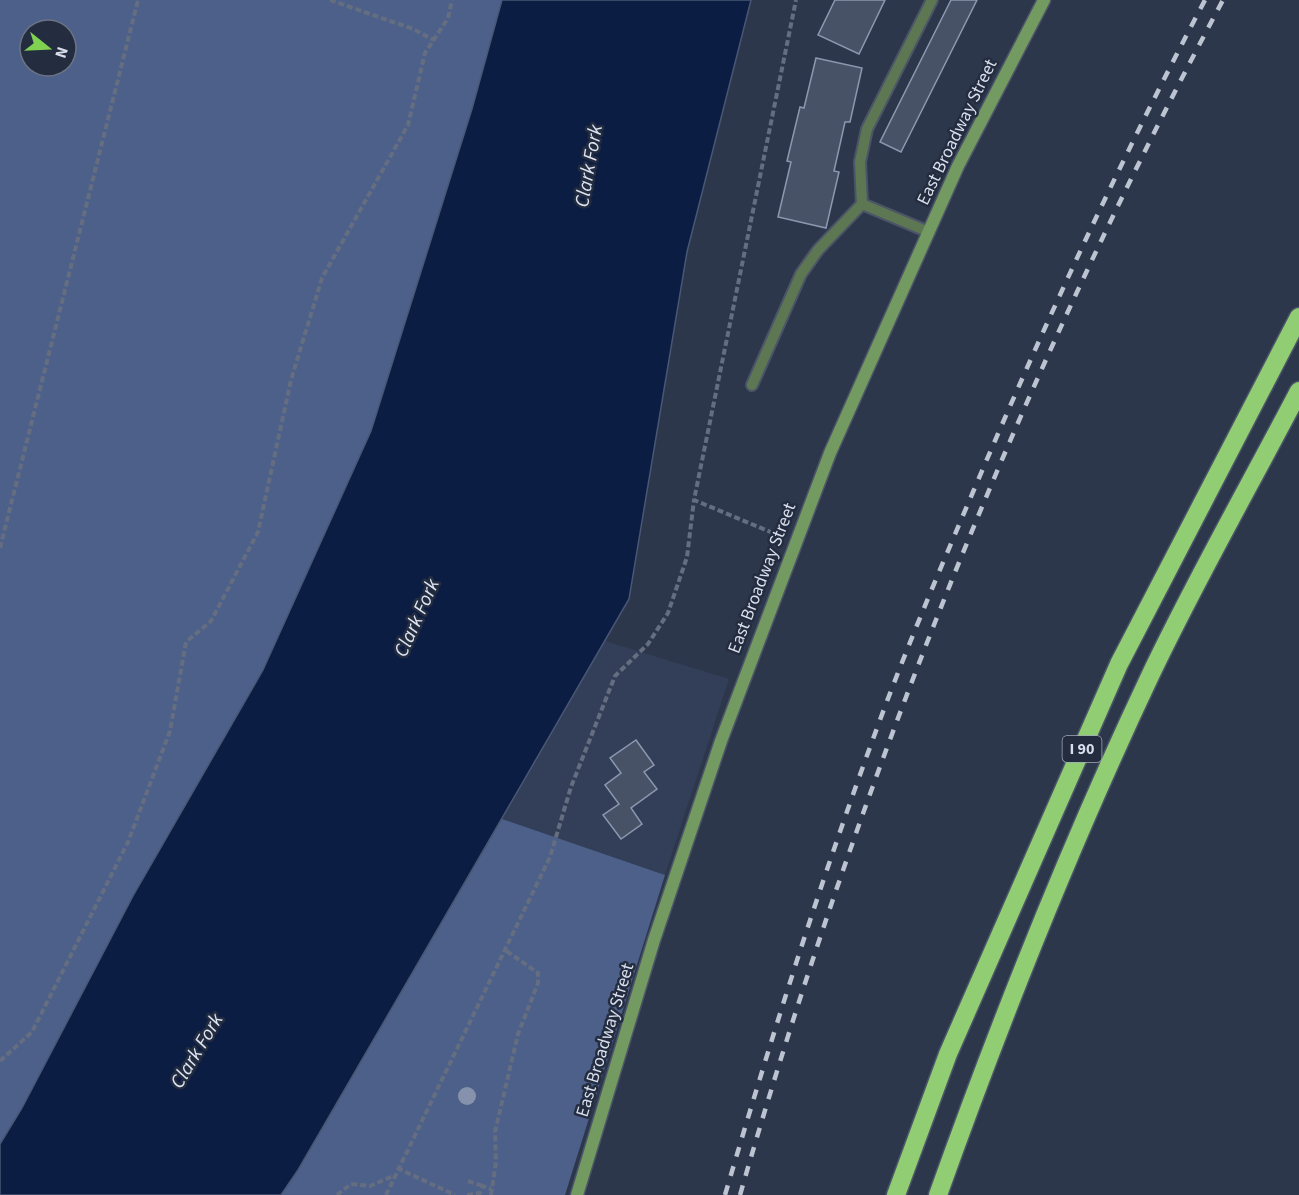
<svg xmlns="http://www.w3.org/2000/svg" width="1299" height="1195" font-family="'Source Sans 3',sans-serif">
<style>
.built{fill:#333f59}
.green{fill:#4c608a;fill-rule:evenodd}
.water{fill:#0c1d43;stroke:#495775;stroke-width:1.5}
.building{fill:#475267;stroke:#8c98af;stroke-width:1.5}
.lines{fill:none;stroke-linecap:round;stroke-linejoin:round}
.lane-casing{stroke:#4c5568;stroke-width:14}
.secondary-casing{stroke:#4c5568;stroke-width:15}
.highway-casing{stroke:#4c5568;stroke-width:21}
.path{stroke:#656e80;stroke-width:4;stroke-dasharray:6 3;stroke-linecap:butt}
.lane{stroke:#5e7753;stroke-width:10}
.secondary{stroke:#739a60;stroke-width:12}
.highway{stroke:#91cd72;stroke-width:18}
.rail{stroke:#bcc3d1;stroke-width:4.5;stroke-dasharray:10 10;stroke-linecap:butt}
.tree{fill:#8692ab}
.labels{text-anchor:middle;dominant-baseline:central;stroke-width:5;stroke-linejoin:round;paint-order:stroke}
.shield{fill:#242d40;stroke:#a2a9b8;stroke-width:1.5}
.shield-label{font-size:16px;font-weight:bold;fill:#d8deeb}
.street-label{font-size:18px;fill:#d8deeb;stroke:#242d40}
.water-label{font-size:20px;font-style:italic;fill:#dde4f2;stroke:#242d40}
</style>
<rect width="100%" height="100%" fill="#2d374b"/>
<!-- built -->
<path class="built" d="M605,641L729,679L665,875L502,819Z"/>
<!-- green -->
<path class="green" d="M0,0H502L472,109L371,431L263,670L133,896L22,1108L0,1144ZM30,30H66V66H30Z
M502,819L665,875L565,1195H281L298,1170Z"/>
<!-- water -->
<path class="water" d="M502,0H751L687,252L629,599L298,1170L281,1195H0V1144L22,1108L133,896L263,670L371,431L472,109Z"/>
<!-- building -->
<path class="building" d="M835,0H885L859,54L818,35Z
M951,0H977L901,152L880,142Z
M816,58L862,68L850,122H845L834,171L839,172L826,228L778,217L791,162L787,161L800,107L804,108Z
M636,740L654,765L644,772L657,789L631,808L642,824L621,839L603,815L619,804L605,785L621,773L610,758Z"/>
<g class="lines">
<!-- lane casing -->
<g class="lane-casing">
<path id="lane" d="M862,204L929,232
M752,385L801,274L818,250L862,204L860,162L867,129L932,0"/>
</g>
<!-- secondary casing -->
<g class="secondary-casing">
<path id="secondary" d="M577,1195L654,940L721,741L830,453L958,166L1044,0"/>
</g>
<!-- highway casing -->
<g class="highway-casing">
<path id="highway" d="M896,1195L948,1054L1119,664L1299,317
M938,1195C1001,1019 1070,845 1150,676C1196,579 1250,485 1299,391"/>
</g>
<!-- path -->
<path class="path" d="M330,0L413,29L434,40
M773,533L694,500L796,0
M0,548L138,0
M0,1061L32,1032L128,842L170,731L186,642L211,621L258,532L291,380L322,278L408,125L425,53L448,18L452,0
M397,1168L455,1195
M468,1181L483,1186
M337,1195L351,1184L370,1186L393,1176
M386,1195L550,857L571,787L615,676L648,644L668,613L687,557L694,500
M467,1195L480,1193L483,1186L491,1189
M491,1195L496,1162L495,1132L518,1034L538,983V973L505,950"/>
<!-- lane -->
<use href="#lane" class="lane"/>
<!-- secondary -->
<use href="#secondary" class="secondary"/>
<!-- highway -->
<use href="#highway" class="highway"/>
<!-- rail -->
<path class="rail" d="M725,1195C770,1042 818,889 873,739C903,656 938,574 973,492C1044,325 1120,161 1205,0
M740,1195C859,782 1020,379 1223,0"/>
</g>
<!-- trees -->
<circle class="tree" cx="467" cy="1096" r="9"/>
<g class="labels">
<!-- shield labels -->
<rect class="shield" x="1062.5" y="736" width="39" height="26" rx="4.5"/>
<g class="shield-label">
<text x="1082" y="749">I 90</text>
</g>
<!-- street labels -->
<g class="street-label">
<text transform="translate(957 132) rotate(-64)">East Broadway Street</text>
<text transform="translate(762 578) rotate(-69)">East Broadway Street</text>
<text transform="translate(605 1040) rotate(-73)">East Broadway Street</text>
</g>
<!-- water labels -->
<g class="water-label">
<text transform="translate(589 166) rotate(-80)">Clark Fork</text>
<text transform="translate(417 618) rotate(-66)">Clark Fork</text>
<text transform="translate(197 1051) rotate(-59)">Clark Fork</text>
</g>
</g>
<!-- north arrow -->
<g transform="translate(48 48) rotate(108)"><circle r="28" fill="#242d40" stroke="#6c7484" stroke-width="1.5"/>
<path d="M0-4.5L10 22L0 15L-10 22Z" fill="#80d051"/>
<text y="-9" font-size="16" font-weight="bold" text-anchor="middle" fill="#d8deeb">N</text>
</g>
</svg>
